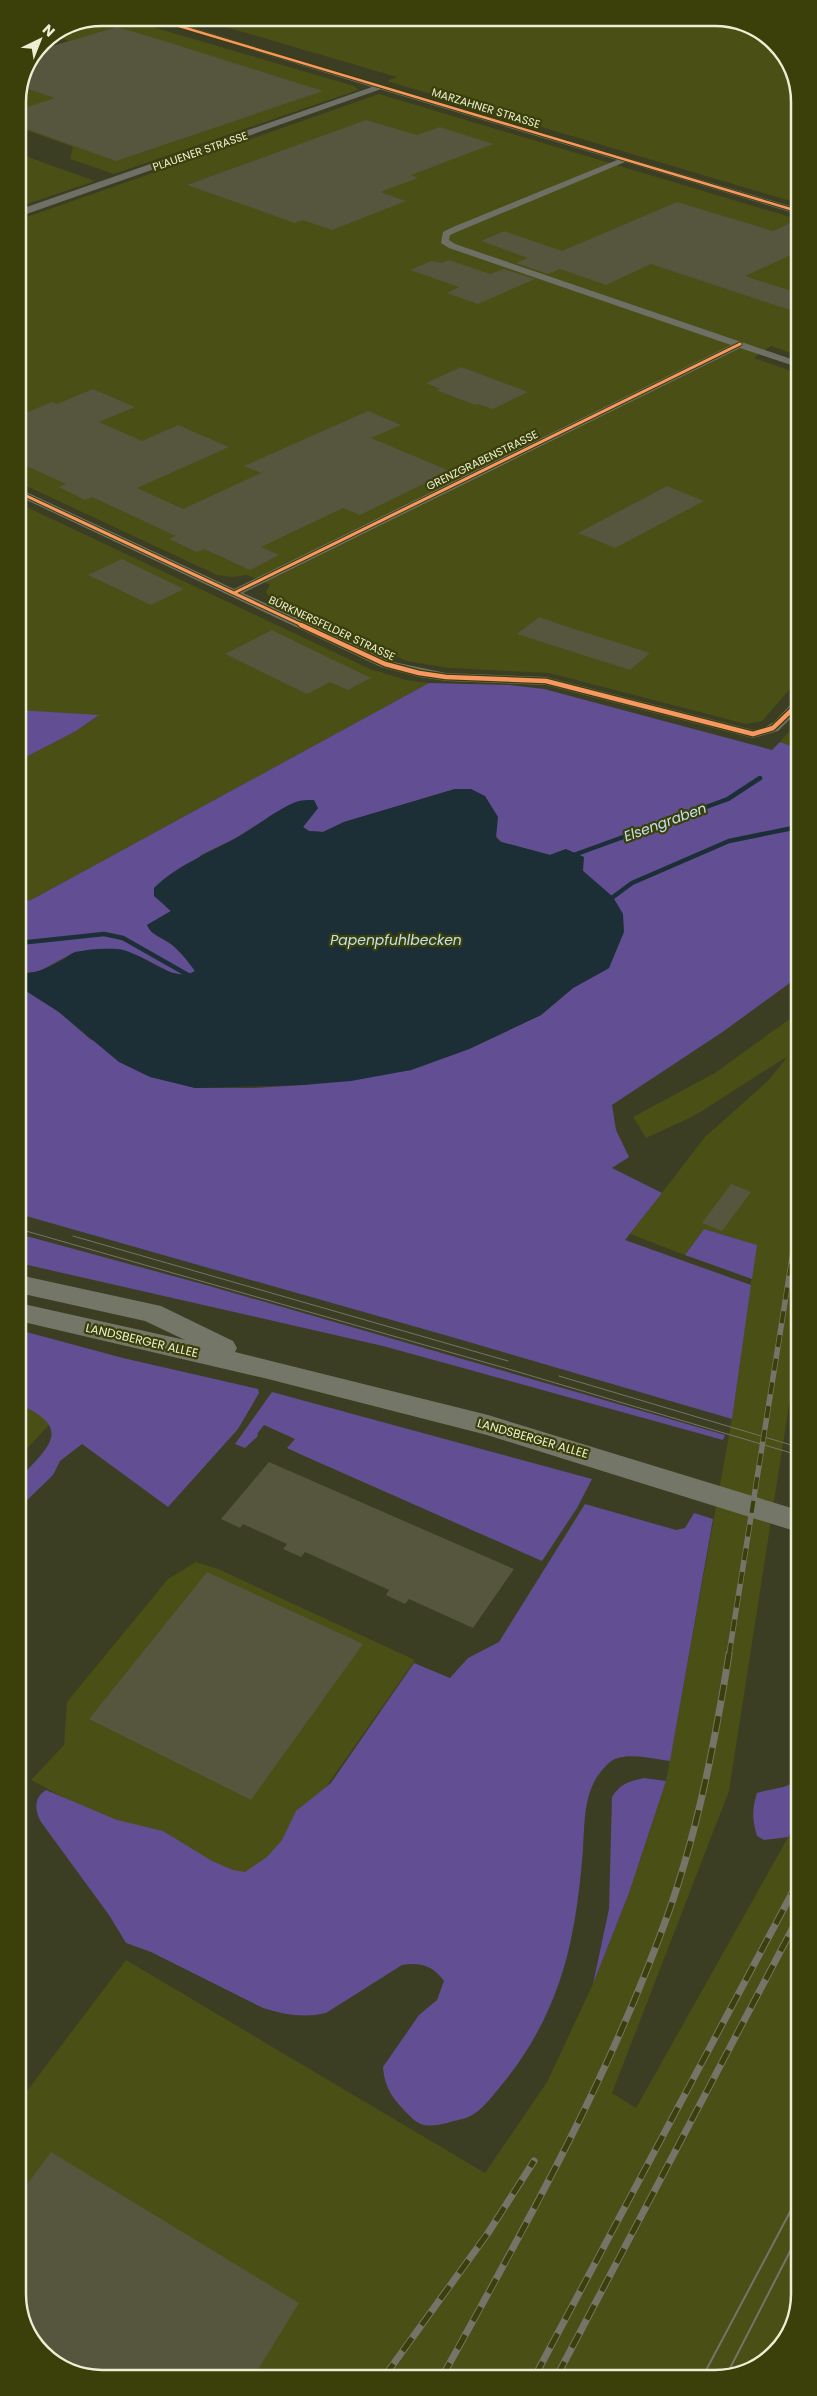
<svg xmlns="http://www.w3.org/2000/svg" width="817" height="2396" font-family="Poppins,sans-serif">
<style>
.built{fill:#4a4f16}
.green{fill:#624e92}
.water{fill:#1c2f37}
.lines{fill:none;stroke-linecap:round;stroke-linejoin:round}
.stream-far1{stroke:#1c2f37;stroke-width:3}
.stream{stroke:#1c2f37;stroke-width:4.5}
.building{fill:#56553e}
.minor{fill:#6e7065;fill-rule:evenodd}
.tertiary{fill:#6e7065;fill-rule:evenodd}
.primary{fill:#747667;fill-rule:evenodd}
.tram-far1{stroke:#747568;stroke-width:1}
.tram{stroke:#747568;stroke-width:2}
.rail-far1-casing{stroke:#747568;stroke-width:5.5}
.rail-casing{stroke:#747568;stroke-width:7}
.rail-far1{stroke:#3b3f09;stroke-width:4;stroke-dasharray:12;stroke-linecap:butt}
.rail{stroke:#3b3f09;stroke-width:5;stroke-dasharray:16;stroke-linecap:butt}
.cycleway-far2-casing{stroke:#3b3f09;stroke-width:4.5}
.cycleway-far1-casing{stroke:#3b3f09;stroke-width:5}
.cycleway-casing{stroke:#3b3f09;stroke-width:7}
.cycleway-far2{stroke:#f99763;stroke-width:2.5}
.cycleway-far1{stroke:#f99763;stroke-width:3}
.cycleway{stroke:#f99763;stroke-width:4.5}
.labels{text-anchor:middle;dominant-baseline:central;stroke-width:4.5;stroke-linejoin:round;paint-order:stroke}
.far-street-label{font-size:11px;fill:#ebf0d4;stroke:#3b3f09}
.street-label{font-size:12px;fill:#ebf0d4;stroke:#3b3f09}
.water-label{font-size:14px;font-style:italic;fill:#c2e0f2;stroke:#3b3f09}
.rim{fill:none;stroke:#ebf0d4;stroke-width:2.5}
</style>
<rect width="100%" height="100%" fill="#3b3e22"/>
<!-- built -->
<path class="built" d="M720,18L766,35L797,80V203L387,81L397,77L212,23Z
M139,23L354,86L358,90L114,174L70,159L73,147L18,127V97L39,50L69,41L53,35L70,24Z
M379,94L797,219V355L771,346L754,358L797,373V681L762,721L746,724L549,673L449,668L407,661L272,601L266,592L270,585L247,575L232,577L217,575L18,482V220Z
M18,153L39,161L95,181L18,207Z
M18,503L370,669L406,680L429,683L31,900L19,903V758L26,757L76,731L98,716L18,710Z
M797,722V748L780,742Z
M798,1013V1347L729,1791L612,2093L636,2108L799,1818V2294L782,2345L737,2376L97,2378L47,2358L20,2316V2100L126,1960L485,2173L547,2082L593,1984L629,1893L666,1781L732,1419L756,1245L704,1229L685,1255L630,1234L705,1137L768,1081L788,1056L694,1116L646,1138L633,1117L715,1073Z
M19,1342L106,1364L19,1457Z
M196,1562L218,1569L415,1660L249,1897L31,1780L64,1745L67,1702L168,1579Z"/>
<!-- green -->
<path class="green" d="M429,683L509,685L544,689L772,750L780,742L797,748L798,977L724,1031L612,1105L616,1130L629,1157L612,1168L662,1193L625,1240L751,1285L732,1419L448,1336L19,1214V988L23,989L59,1012L90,1039L195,1088H254L303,1085L411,1070L469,1049L541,1015L573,988L609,968L613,897L583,871L566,849L550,855L501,842L455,789L344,822L323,832L309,831L303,827L318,808L289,805L234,839L201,855L165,906L171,911L147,925C152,936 162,937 171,944C180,951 188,962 195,971L188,975H176L139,956L73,953L38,972L19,973V903L31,900Z
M18,710L99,715L76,731L26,757L19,758Z
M704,1229L757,1245L752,1279L685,1255Z
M19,1234L206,1285L725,1435L723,1440L383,1346L19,1263Z
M19,1330L123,1358L258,1389L259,1393L238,1429L168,1507L82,1444L60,1461L53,1475L19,1508V1479C49,1446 74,1429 19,1404V1399L24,1394L19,1391Z
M272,1392L592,1479L577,1508L542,1561L302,1455L287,1448L295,1439L264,1425L257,1434L258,1436L245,1448L235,1444Z
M585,1504L676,1530L685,1528L694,1513L713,1519L670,1761C654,1759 624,1751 610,1762C583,1785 585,1818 583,1850C581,1875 578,1903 573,1929C563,1985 540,2038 504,2082C493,2095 479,2116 462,2119C445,2123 425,2132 412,2118C395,2101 385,2091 383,2067L419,2015L437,2000L444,1981C433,1966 421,1962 402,1965L326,2013C305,2018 284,2015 263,2008L151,1952L126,1943L109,1915L41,1822C35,1811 33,1798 46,1790L117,1820L163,1831L212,1861L233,1870L245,1872L267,1857L282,1840L296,1811L331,1783L414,1663L450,1678L468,1658L499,1642Z
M799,1776V1818L788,1837L764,1840L757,1836C752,1820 752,1808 757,1793C770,1788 791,1790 799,1776Z
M644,1778L666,1781L629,1893L593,1984L609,1909L612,1797C620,1784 629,1781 644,1778Z"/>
<!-- water -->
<path class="water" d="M455,789H471L485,796L498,817L496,838L501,842L550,855L566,849L584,857L583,871L613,897L623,914L624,932L609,968L573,988L541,1015L469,1049L411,1070L351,1081L303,1085L195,1088L150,1077L119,1062L59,1012L23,989L19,988V973C34,975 50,967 62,960C67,958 70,954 75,952C89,949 103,948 117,949C143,951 172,985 195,971C189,962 180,951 171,944C162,937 152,936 147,925L171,911L154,896V888C177,865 208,854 236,838C254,828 272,813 291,804C299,800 305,800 314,800L318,808L303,827L309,831L323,832L344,822Z"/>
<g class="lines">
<!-- stream-far1 -->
<path class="stream-far1" d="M42,44L53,41"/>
<!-- stream -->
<path class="stream" d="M571,856L728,799L760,778
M613,897L632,883L729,841L798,827
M19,943L104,934L123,938L188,975"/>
</g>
<!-- building -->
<path class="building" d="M117,27L161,40L323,91L116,161L24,128H18V110L55,98L22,87L39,50Z
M366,120L417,135L440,127L493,144L411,175L418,178L380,192L406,201L332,230L303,220L295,223L187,185Z
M677,202L773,231L797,220V252L745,276L788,290L797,288V306L790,310L651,264L606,285L560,269L548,274L516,263L528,258L481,241L504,231L562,251Z
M449,260L490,274L503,269L535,279L478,304L447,293L459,287L410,270L431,261L442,263Z
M461,367L528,392L493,409L478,404L475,405L436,390L440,389L426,383Z
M93,389L135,407L99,422L142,441L178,425L229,447L137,488L183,509L261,473L244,466L368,411L401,425L371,438L450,471L360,515L343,508L261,547L279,555L250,570L204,549L197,552L169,539L176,536L92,497L85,500L59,487L66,484L18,462V416L52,402L57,404Z
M667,486L704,501L615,548L578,533Z
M122,559L184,589L151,605L88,575Z
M539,617L562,625L650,653L630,670L517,634Z
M272,630L286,637L371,678L348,690L330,682L307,694L225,654Z
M731,1184L751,1192L722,1231L702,1223Z
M269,1462L514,1569L473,1628L409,1599L405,1604L386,1595L389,1590L305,1552L301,1557L283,1549L287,1544L243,1524L240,1528L221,1519Z
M207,1572L363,1644L251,1800L89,1719Z
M51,2152L299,2303L253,2378H97L47,2358L20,2316V2194Z"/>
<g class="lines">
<!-- minor -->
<path class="minor" d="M379,85L797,208V214L625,162L459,231L450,235L449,240L455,244L797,361V367L740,348L243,593L389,661L446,673L546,677L753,730L763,728L774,722L793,702L797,701V712L778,731L753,738L546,685L446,681L419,677L381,667L18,496V489L22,490L234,589L731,345L449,248L441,243L443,232L453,227L617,160L379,89Z"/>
<!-- tertiary -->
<path class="tertiary" d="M164,23H178L387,87L18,217V210L372,87Z"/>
<!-- primary -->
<path class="primary" d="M19,1275L161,1306L233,1341L237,1348L235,1352L488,1415L798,1510V1532L487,1435L264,1378L19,1321V1303L185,1340L145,1321L19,1293Z"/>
<!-- tram-far1 -->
<path class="tram-far1" d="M19,1229L505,1368L798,1455
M73,1236L508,1361
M559,1376L798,1447"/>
<!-- tram -->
<path class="tram" d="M703,2376L799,2195
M726,2376L799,2234"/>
<!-- rail-far1 casing -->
<g class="rail-far1-casing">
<path id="rail-far1" d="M729,1655L798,1220"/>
</g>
<!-- rail casing -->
<g class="rail-casing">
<path id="rail" d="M535,2376L799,1880
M557,2376L799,1916
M384,2377L488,2233L534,2161
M442,2377C525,2227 610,2076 668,1914C698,1830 715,1741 729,1654"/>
</g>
<!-- rail-far1 -->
<use href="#rail-far1" class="rail-far1"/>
<!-- rail -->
<use href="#rail" class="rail"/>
<!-- cycleway-far2 casing -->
<g class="cycleway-far2-casing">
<path id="cycleway-far2" d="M169,23L797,211"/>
</g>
<!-- cycleway-far1 casing -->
<g class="cycleway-far1-casing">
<path id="cycleway-far1" d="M18,492L304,626
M234,593L740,344"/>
</g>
<!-- cycleway casing -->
<g class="cycleway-casing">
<path id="cycleway" d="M301,625L385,664L419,673L446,677L546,681L753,734L773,728L797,705"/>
</g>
<!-- cycleway-far2 -->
<use href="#cycleway-far2" class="cycleway-far2"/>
<!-- cycleway-far1 -->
<use href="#cycleway-far1" class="cycleway-far1"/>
<!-- cycleway -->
<use href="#cycleway" class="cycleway"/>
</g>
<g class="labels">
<!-- far-street labels -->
<g class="far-street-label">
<text transform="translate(486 108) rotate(17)">MARZAHNER STRASSE</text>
<text transform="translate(200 151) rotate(-19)">PLAUENER STRASSE</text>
<text transform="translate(482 460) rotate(-26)">GRENZGRABENSTRASSE</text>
<text transform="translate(332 628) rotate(25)">BÜRKNERSFELDER STRASSE</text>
</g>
<!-- street labels -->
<g class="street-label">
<text transform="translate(142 1340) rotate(13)">LANDSBERGER ALLEE</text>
<text transform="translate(533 1438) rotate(16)">LANDSBERGER ALLEE</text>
</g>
<!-- water labels -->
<g class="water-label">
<text transform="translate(665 822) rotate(-20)">Elsengraben</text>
<text x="396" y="940">Papenpfuhlbecken</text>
</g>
</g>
<!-- crop -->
<path d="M0 0H817V2396H0ZM102 26H715A76 76 0 0 1 791 102V2294A76 76 0 0 1 715 2370H102A76 76 0 0 1 26 2294V102A76 76 0 0 1 102 26Z" fill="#3b3f09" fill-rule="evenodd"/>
<path class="rim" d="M102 26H715A76 76 0 0 1 791 102V2294A76 76 0 0 1 715 2370H102A76 76 0 0 1 26 2294V102A76 76 0 0 1 102 26Z"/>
<!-- north arrow -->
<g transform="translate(40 40) rotate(43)" stroke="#3b3f09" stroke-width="4" paint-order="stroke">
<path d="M0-4L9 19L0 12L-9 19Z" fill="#ebf0d4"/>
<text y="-8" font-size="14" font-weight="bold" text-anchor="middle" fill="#ebf0d4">N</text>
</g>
</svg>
